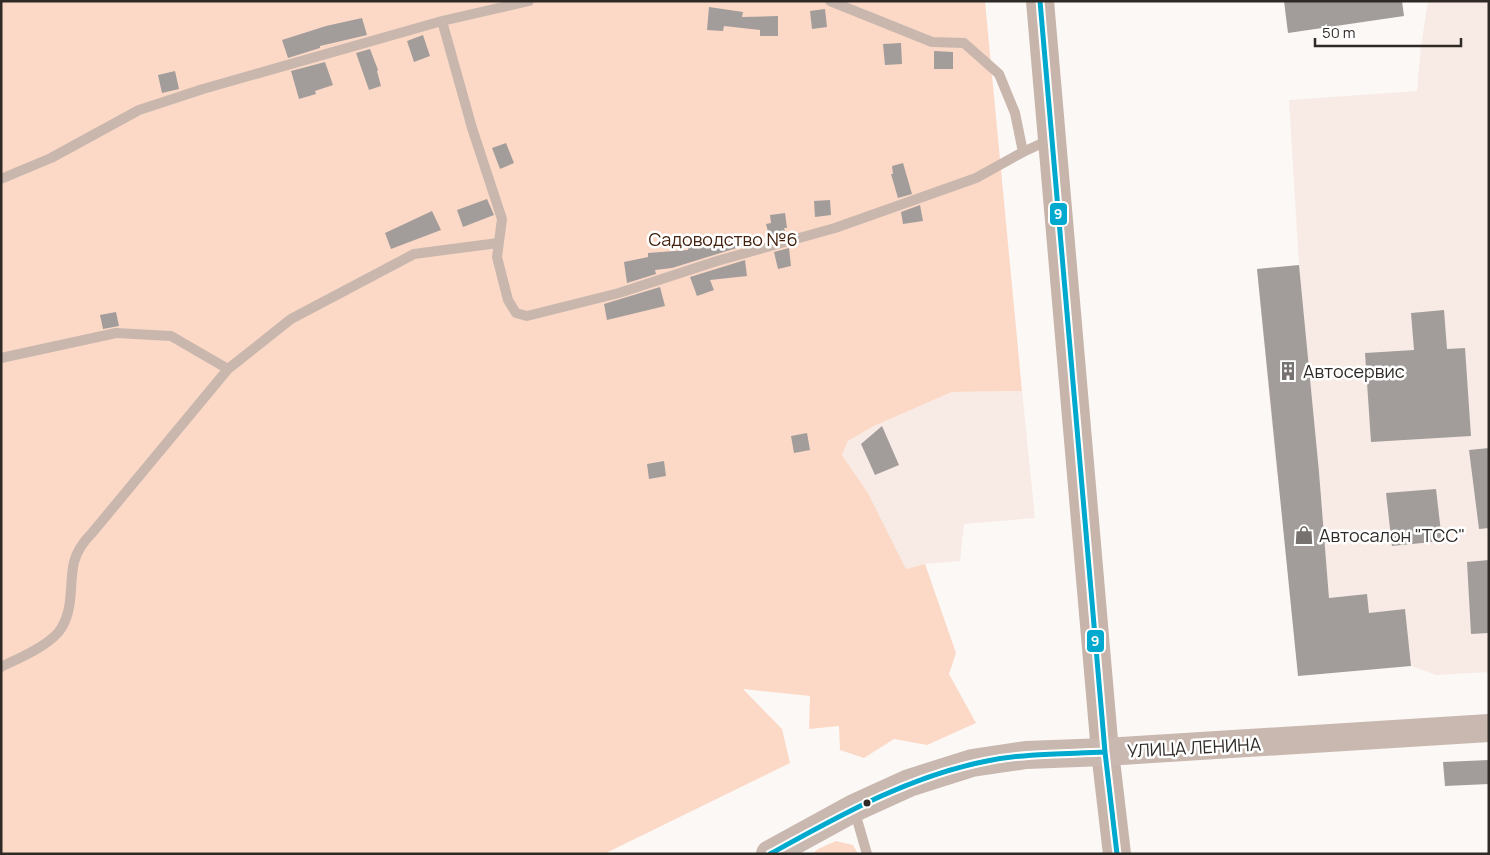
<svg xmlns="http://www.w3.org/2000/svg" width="1490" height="855" font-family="Manrope,sans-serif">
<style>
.built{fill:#f8ebe5}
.green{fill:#fcd9c7}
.building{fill:#a29d9b}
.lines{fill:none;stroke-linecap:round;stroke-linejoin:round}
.lane{stroke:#c9b7ae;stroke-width:10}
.secondary{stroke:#c7b5ab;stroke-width:28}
.primary{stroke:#c9b8af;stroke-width:28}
.bus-1-casing{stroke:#fff;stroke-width:9}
.bus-1{stroke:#00a9ce;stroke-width:5}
.bus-dot{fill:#302a27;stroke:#fff;stroke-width:2}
.labels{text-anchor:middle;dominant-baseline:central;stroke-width:5;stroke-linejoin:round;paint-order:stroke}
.park-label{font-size:18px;fill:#44210e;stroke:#fff}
.poi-label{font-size:18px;fill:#302a27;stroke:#fff;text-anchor:start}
.street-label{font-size:18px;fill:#302a27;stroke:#fff}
.line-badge{stroke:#fff;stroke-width:2}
.badge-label{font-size:14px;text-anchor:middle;font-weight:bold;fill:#fff}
</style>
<rect width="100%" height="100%" fill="#fcf8f6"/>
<!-- built -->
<path class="built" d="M1428,1H1489V672L1436,675L1411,666L1369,613L1367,594L1329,598L1319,472L1277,476L1257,270L1299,265L1289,100L1417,91L1421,46Z
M1022,391L1035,518L964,524L960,561L925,564L906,569L868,493L842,455L848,441L874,426L952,392Z"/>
<!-- green -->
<path class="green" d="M1,1H985L1022,391L952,392L874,426L848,441L842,455L868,493L906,569L925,564L956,653L949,674L976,723L927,745L894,739L864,758L840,750L839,726L809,729L810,696L743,689L782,729L790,763L604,854H1Z
M836,841L853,845L858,854H812L818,849Z"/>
<!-- building -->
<path class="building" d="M1284,1H1402L1404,16L1288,33Z
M709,7L743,12L742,17L778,16V36H760V30L724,26L723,31L707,30Z
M825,9L827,27L812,29L810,11Z
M362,18L367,35L320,46V48L288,58L282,40L326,26Z
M423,35L430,56L414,62L407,41Z
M901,43L902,64L885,65L883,44Z
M370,49L378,70L377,71L381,86L369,90L356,53Z
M934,51L953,52V69H934Z
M325,62L333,85L315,91L316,94L299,99L291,71Z
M175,71L179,89L162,93L158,75Z
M506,143L514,163L500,169L492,148Z
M903,163L912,194L898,198L891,174H893L892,166Z
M487,199L494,215L463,227L457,210Z
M830,200L831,215L815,217L814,201Z
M920,205L923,221L903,224L901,212Z
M432,211L441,230L391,249L385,233Z
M785,213L787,228H784L786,235L770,239L766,224L771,223L770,215Z
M743,239V246L672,268L655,270L656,274L627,283L624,262L648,257V253L688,250V246Z
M789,248L791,266L778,269L774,252Z
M745,260L747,276L710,280L714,290L697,296L690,277Z
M1299,265L1319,472L1329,598L1367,594L1369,613L1405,609L1411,666L1298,676L1257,269Z
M660,287L665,306L607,320L604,304Z
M1444,310L1447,349L1465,348L1471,436L1371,442L1365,353L1414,350L1411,313Z
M116,312L119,326L103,329L100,315Z
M882,426L899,465L875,475L861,444Z
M807,433L810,450L794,453L791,436Z
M1489,448V528L1479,529L1469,450Z
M664,461L666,476L649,479L647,464Z
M1436,489L1442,541L1392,546L1386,493Z
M1489,560V633L1471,634L1467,562Z
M1489,760V784L1445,786L1443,762Z"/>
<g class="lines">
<!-- lane -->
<path class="lane" d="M830,1L932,42L964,43L999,74L1015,113L1023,152
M442,21L529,1
M1,179L51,158L139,110L203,89L442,21L472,128L502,219L497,257L508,300L516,313L527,316L619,293L717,261L835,228L976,178L1023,152L1049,140
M1,358L116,333L171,336L228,369
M1,667C19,658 53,644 62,627C74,606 69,584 74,562C77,551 84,541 92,533L228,369L291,319L414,254L498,243
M854,809L867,854"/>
<!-- secondary -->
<path class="secondary" d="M1040,1L1105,752L1117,854"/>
<!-- primary -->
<path class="primary" d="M770,854L854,808L909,783L972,763L1026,755L1105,752L1489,728"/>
<!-- bus-1 casing -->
<g class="bus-1-casing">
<path id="bus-1" d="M1040,1L1105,752L1117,854
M770,854C839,816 909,776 987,761C1026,753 1066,754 1105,752"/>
</g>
<!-- bus-1 -->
<use href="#bus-1" class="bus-1"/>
</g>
<!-- icons -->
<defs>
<g id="building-bare" transform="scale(1.5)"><path d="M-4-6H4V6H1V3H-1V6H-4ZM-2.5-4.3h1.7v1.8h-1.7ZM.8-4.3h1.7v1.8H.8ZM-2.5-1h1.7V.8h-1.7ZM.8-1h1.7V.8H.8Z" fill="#77726f" stroke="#fff" stroke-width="2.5" paint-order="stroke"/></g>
<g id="shop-bare" transform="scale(1.5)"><path d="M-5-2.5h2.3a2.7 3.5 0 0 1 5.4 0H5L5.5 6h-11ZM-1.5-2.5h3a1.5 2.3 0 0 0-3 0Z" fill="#77726f" stroke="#fff" stroke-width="2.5" paint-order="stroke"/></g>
</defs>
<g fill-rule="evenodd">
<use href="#building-bare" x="1288" y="371"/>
<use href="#shop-bare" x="1304" y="535"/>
</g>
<!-- markers -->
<circle class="bus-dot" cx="867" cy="803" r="4.5"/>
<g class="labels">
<!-- park labels -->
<g class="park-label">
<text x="723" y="239">Садоводство №6</text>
</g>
<!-- poi labels -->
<g class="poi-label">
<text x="1303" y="371">Автосервис</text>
<text x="1319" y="535">Автосалон "ТСС"</text>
</g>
<!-- street labels -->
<g class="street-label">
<text transform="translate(1194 747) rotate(-3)">УЛИЦА ЛЕНИНА</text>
</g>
</g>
<g class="line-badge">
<rect x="1049" y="202" width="19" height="24" rx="5" fill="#00a9ce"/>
<rect x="1086" y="629" width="19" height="24" rx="5" fill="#00a9ce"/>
</g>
<g class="badge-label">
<text x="1058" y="219">9</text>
<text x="1095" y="646">9</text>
</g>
<!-- border -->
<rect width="1490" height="855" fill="none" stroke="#302a27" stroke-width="5"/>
<!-- scale -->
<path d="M1315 38v8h146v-8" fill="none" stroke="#302a27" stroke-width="2.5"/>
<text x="1322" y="38" font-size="15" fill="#302a27" stroke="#ffffff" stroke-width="4" paint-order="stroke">50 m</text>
</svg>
